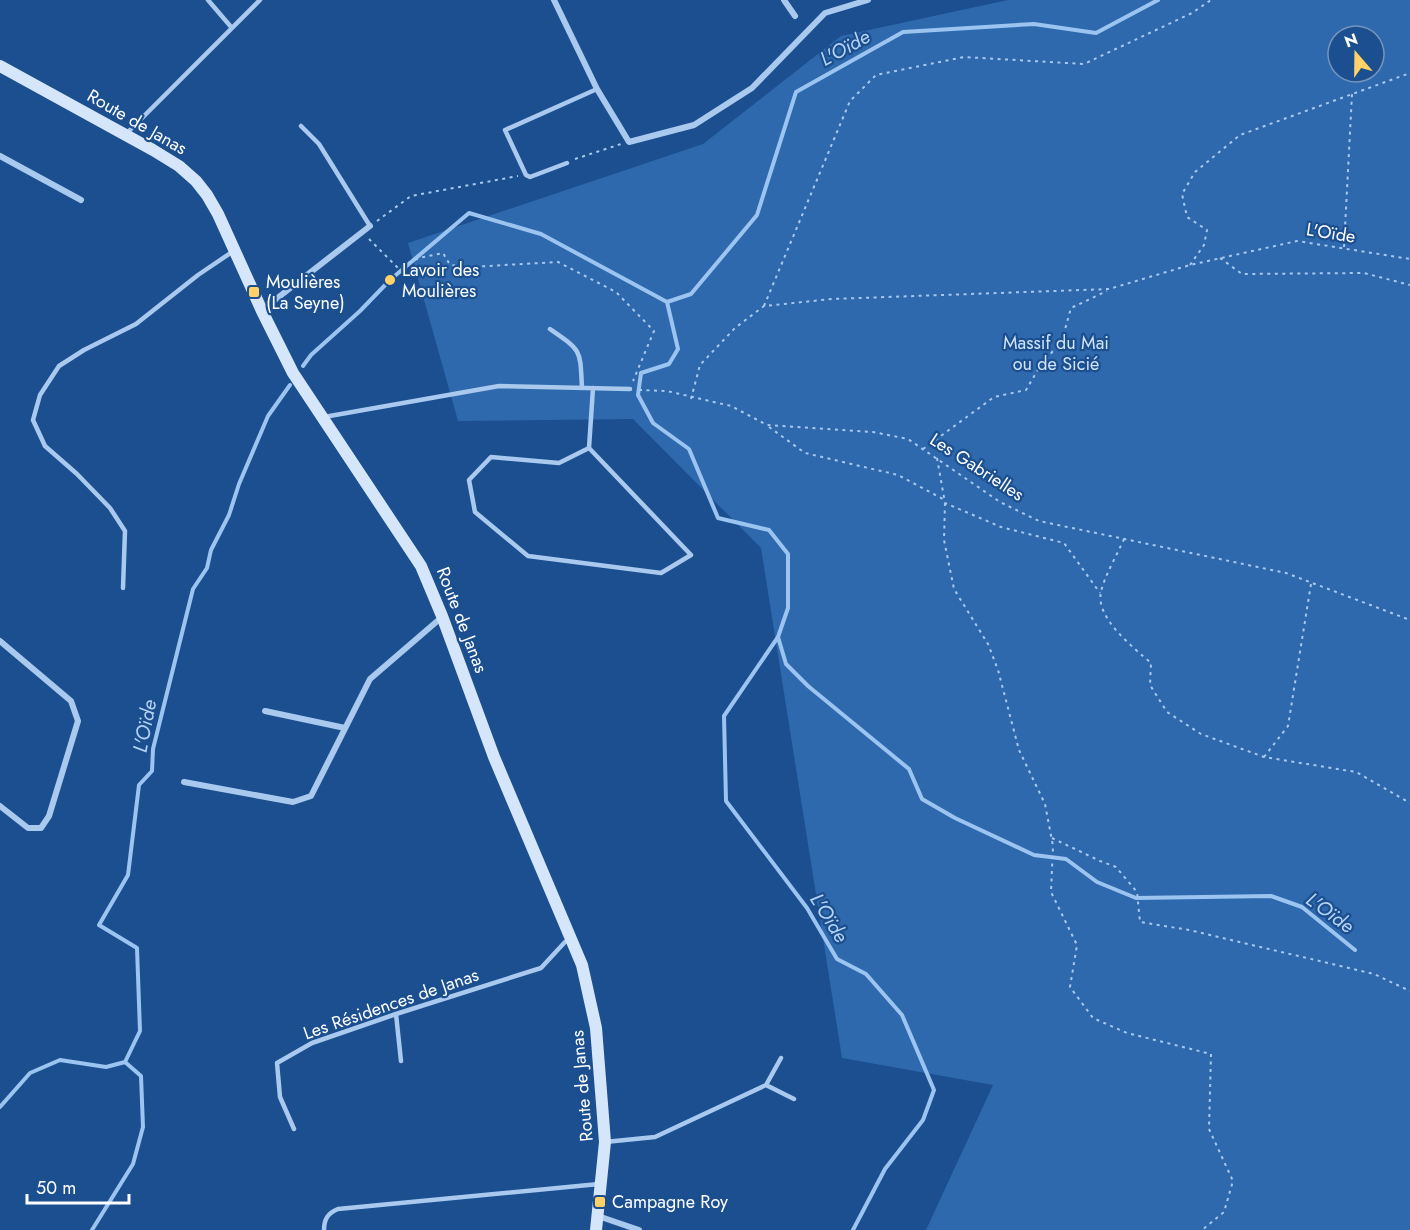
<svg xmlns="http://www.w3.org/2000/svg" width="1410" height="1230" font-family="Jost,sans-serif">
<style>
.green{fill:#2e69ad;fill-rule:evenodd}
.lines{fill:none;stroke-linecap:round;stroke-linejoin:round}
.stream{stroke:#9cc4f0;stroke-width:4}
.path{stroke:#a9c9ee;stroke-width:2;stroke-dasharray:3 4.5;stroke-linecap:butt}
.lane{stroke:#a9c9ee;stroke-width:4.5}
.street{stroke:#a9c9ee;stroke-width:6}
.secondary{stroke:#d6e6fa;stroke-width:12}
.poi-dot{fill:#ffd166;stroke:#1b4f8f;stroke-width:2}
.labels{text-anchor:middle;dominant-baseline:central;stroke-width:4.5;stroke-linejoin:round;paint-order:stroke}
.street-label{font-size:18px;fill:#fff;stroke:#1b4f8f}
.poi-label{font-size:18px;fill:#fff;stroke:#1b4f8f;text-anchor:start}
.park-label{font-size:18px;fill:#cfe3fa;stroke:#1b4f8f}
.water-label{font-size:20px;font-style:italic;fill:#b5d3f5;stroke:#1b4f8f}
</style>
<rect width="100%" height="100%" fill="#1b4f8f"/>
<!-- green -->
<path class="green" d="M1008,0H1410V1230H926L993,1085L842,1058L761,548L633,419L458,421L408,243L703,144L841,36ZM1338,36H1374V72H1338Z"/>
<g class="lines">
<!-- stream -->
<path class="stream" d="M667,302L678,349L669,364L641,373L638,395L653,423L689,449L718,518L769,530L788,554V608L778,637L724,716L726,801L807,908L837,959L866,974L902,1015L934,1090L923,1120L885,1169L853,1230
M303,366L311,355L360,311L390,280L469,213L541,234L667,302L691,294L757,215L796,92L903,32L1034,24L1096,33L1158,0
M778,637L786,664L808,686L909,769L922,799L955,818L1034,855L1066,859L1097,882L1136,898L1271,896L1302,907L1355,950
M0,1107L30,1073L60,1060L106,1067L125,1062
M92,1230L133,1164L143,1127L141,1076L125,1062L140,1031L137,948L99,925L128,875L139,785L152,771L153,749L193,589L207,568L211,550L229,515L239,484L268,416L290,385"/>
<!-- path -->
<path class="path" d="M575,159L621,144
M377,221L411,196L518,176
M369,239L398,268L419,258L443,253L450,265L470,267L558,262L616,292L654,331L633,381
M1344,247L1352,94
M1220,258L1242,274L1364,273L1410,285
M1190,265L1204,245L1207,230L1187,217L1182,194L1195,172L1240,135L1410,73
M764,306L850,101L876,75L964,57L1084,64L1192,13L1211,0
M639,390L667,391L731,406L767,425L873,432L908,439L1000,502L1039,521L1286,573L1410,620
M691,399L700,365L735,328L764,306L832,299L1109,289L1190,265L1297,241L1410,259
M769,427L805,453L898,475L943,499
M923,449L994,397L1026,390L1039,368L1062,340L1071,308L1107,291
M937,458L945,503L1001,527L1064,543L1100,593
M945,503L944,540L954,589L988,644L998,670L1019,750L1045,804L1053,846L1051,892L1077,945L1070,987L1093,1018L1127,1033L1211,1054L1209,1129L1233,1181L1224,1212L1202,1230
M1124,539C1118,553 1104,577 1101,592C1095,618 1134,648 1151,663L1150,685L1167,712L1201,734L1264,757L1356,772L1410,803
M1264,757L1288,726L1311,584
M1052,838L1100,861L1116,867L1137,892L1140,922L1189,930L1374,974L1410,991"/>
<!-- lane -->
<path class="lane" d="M208,0L232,28
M301,126L319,144L370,226
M127,133L260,0
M567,163L530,177L526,175L505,130L597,89
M550,329C582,351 580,349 582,388
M324,417L499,386L630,389
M589,448L691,555L661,573L528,556L475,512L469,480L491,457L559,463L589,448L593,388
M123,588L125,531L110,508L77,474L45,446L33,420L40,395L59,366L84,350L136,324L198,275L232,252
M396,1014L401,1061
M766,1085L781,1058
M294,1129L280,1097L277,1063L312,1043L396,1014L541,968L565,942L570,940
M605,1142L655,1137L766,1085L794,1099
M324,1230C324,1219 328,1213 338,1209L599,1184"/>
<!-- street -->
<path class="street" d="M554,0L597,89L629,142L694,125L752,88L825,13L868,0
M784,0L795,16
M0,156L81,200
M262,310L370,226
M0,641L71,701L78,721L49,816L41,828H28L0,806
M265,711L345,728
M184,782L293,802L311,796L370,679L442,617
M598,1216L639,1230"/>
<!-- secondary -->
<path class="secondary" d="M0,66L153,150L179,166L196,181L207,195L218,214L262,311L293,373L421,566L442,616L494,757L582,965L596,1028L605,1142L596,1230"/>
</g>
<!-- markers -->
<g class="poi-dot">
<circle cx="390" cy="280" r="6"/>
<rect x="248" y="286" width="12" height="12" rx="3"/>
<rect x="594" y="1196" width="12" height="12" rx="3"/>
</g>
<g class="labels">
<!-- street labels -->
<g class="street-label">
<text transform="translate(137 122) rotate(30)">Route de Janas</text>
<text transform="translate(1331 233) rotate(9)">L'Oïde</text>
<text transform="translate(977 467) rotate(33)">Les Gabrielles</text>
<text transform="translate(462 620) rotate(69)">Route de Janas</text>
<text transform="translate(391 1004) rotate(-19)">Les Résidences de Janas</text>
<text transform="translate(582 1086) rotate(-95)">Route de Janas</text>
</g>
<!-- poi labels -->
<g class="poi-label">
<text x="402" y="270">Lavoir des<tspan x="402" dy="21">Moulières</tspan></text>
<text x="266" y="282">Moulières<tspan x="266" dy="21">(La Seyne)</tspan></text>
<text x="612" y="1202">Campagne Roy</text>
</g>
<!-- park labels -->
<g class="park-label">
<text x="1056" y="343">Massif du Mai<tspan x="1056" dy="21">ou de Sicié</tspan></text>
</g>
<!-- water labels -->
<g class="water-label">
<text transform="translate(845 48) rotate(-29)">L'Oïde</text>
<text transform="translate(145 726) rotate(-79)">L'Oïde</text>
<text transform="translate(1330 913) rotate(36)">L'Oïde</text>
<text transform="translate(829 918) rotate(58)">L'Oïde</text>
</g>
</g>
<!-- north arrow -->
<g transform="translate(1356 54) rotate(340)"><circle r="28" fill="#1b4f8f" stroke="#7695bc" stroke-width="1.5"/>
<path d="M0-4.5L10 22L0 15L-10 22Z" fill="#ffd166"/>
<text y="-9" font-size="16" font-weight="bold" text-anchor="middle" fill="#ffffff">N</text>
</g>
<!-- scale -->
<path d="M27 1194v9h102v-9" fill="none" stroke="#ffffff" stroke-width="3"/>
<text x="36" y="1194" font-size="18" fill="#ffffff" stroke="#1b4f8f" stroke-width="4.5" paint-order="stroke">50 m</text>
</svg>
